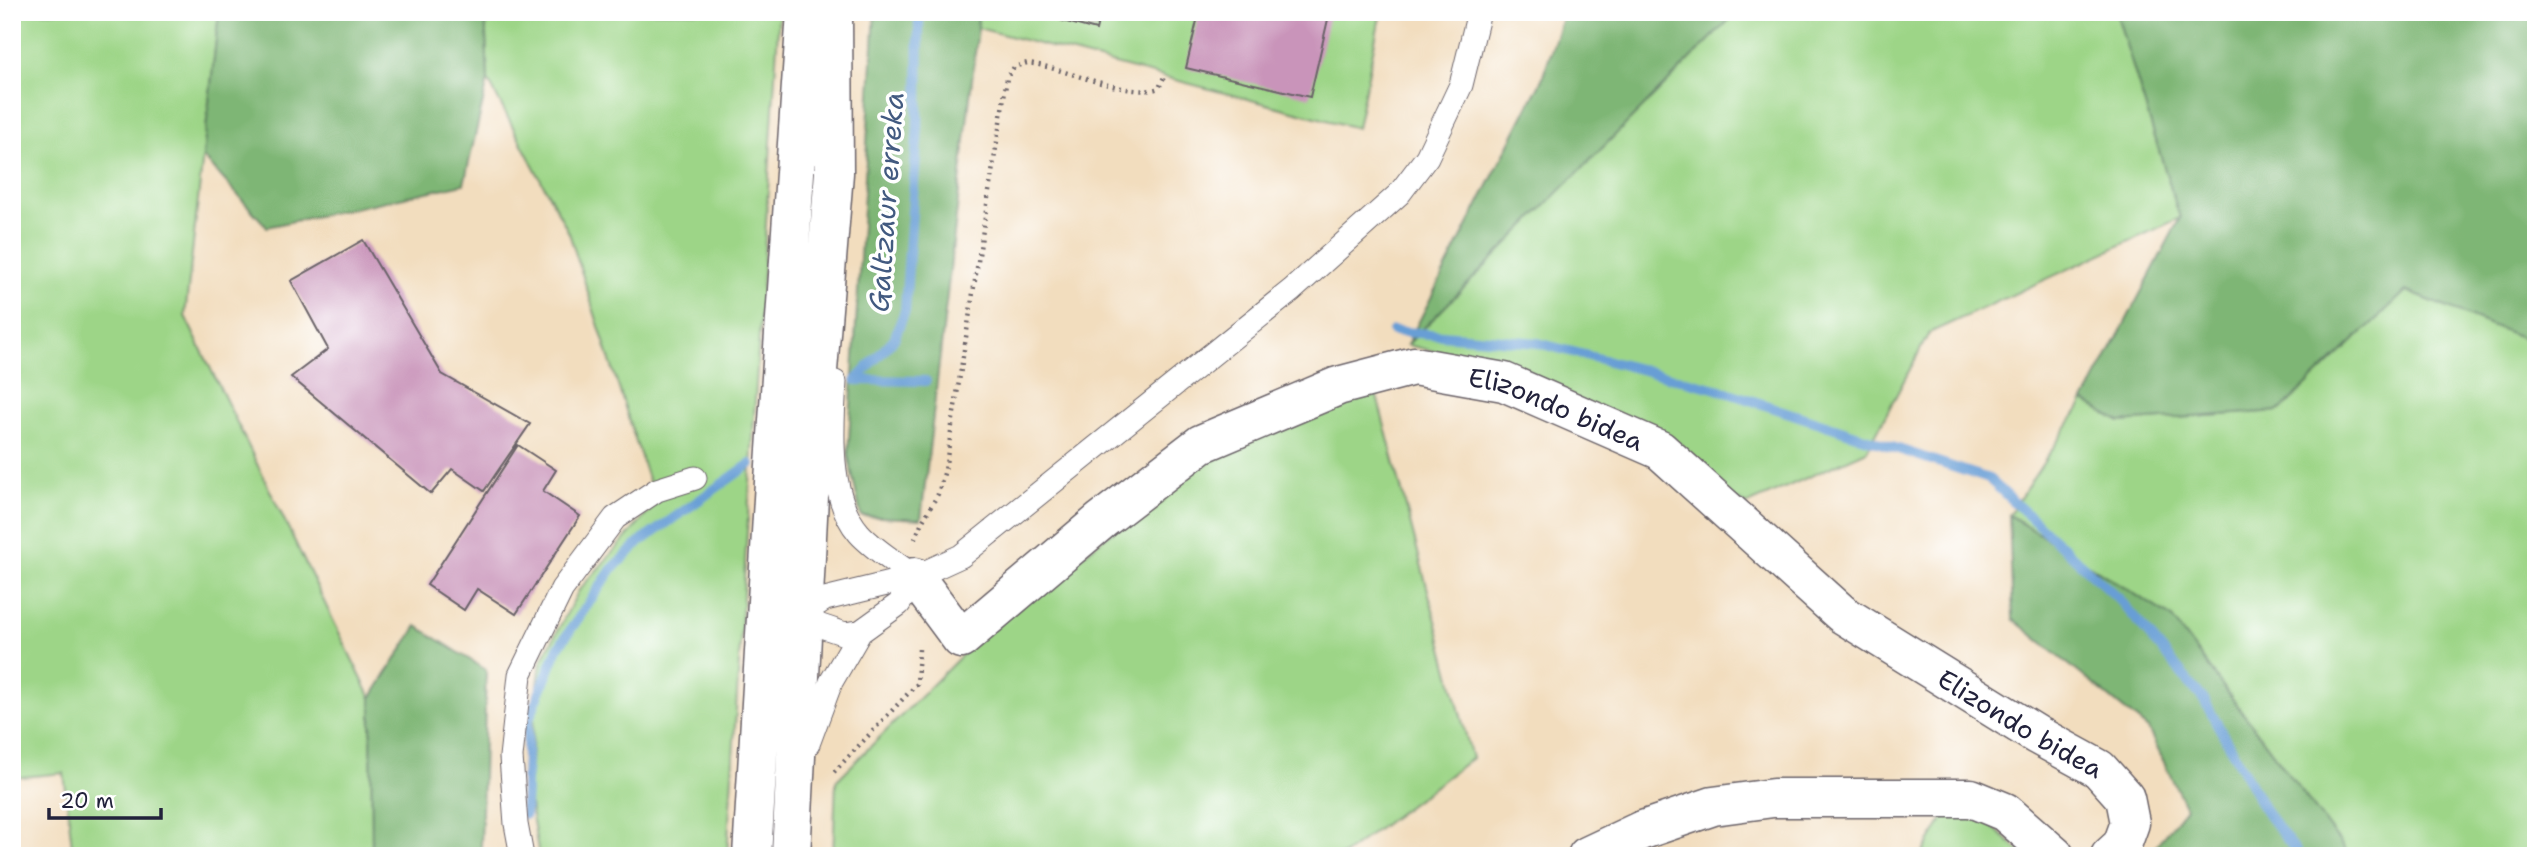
<svg xmlns="http://www.w3.org/2000/svg" width="2548" height="868" font-family="'Shantell Sans',sans-serif">
<style>
.green{fill:#9dd587;stroke:#607c61;stroke-width:2}
.forest{fill:#7eb674;stroke:#506c58;stroke-width:2}
.lines{fill:none;stroke-linecap:round;stroke-linejoin:round}
.stream{stroke:#689ed5;stroke-width:10}
.building{fill:#c994ba}
.service-casing{stroke:#6b6369;stroke-width:25}
.minor-casing{stroke:#6b6369;stroke-width:41}
.secondary-casing{stroke:#6b6369;stroke-width:41}
.path{stroke:#6b6369;stroke-width:4.5;stroke-dasharray:2 5;stroke-linecap:butt}
.service{stroke:#fff;stroke-width:23}
.minor{stroke:#fff;stroke-width:38}
.secondary{stroke:#fff;stroke-width:38}
.labels{text-anchor:middle;dominant-baseline:central;stroke-width:7;stroke-linejoin:round;paint-order:stroke}
.street-label{font-size:26px;fill:#22223b;stroke:#fff}
.water-label{font-size:28px;font-style:italic;fill:#425a80;stroke:#fff}
</style>
<rect width="100%" height="100%" fill="#fff"/>
<filter id="ink" filterUnits="userSpaceOnUse"><feTurbulence type="fractalNoise" baseFrequency=".0143" numOctaves="2"/><feDisplacementMap in="SourceGraphic" scale="14" xChannelSelector="R" yChannelSelector="G"/><feConvolveMatrix kernelMatrix="1 2 1 2 8 2 1 2 1" color-interpolation-filters="sRGB"/></filter>
<filter id="wash" filterUnits="userSpaceOnUse"><feTurbulence type="fractalNoise" baseFrequency=".00686" numOctaves="4" result="noise"/><feDisplacementMap in="SourceGraphic" scale="28" xChannelSelector="R" yChannelSelector="G"/><feGaussianBlur stdDeviation="1.57" result="paint"/><feColorMatrix in="noise" values="0 0 0 0 0 0 0 0 0 0 0 0 0 0 0 0 0 1.4 0 .05"/><feComposite in="paint" operator="in"/></filter>
<g filter="url(#wash)">
<rect width="100%" height="100%" fill="#f2ddbe"/>
<!-- green -->
<path class="green" d="M12,12H219L185,316L371,698L372,856H73L64,773L12,778Z
M485,12H779L727,856H539L529,798L534,716L541,662L579,590L656,504L569,233L488,80Z
M977,12H1381L1357,128L978,28Z
M1737,12H2116L2180,218L1929,333L1867,451L1746,505L1489,364L1407,345Z
M2406,291L2536,343V856H2350L2171,617L2009,515L2084,401L2120,422L2279,411Z
M1374,385L1472,758L1342,856H833L836,781L972,645L1197,463Z
M1948,810L1986,821L2025,856H1921Z"/>
<!-- forest -->
<path class="forest" d="M219,12H485L488,80L464,184L267,227L203,157Z
M875,12H977L978,28L921,519L861,516L848,455Z
M1564,12H1737L1407,345L1542,79Z
M2116,12H2536V343L2406,291L2279,411L2120,422L2084,401L2180,218Z
M2009,515L2171,617L2350,856H2148L2186,808L2148,729L2013,619Z
M417,626L486,670L481,847L483,856H372L371,698Z"/>
<g class="lines">
<!-- stream -->
<path class="stream" d="M1393,331L1538,343L1717,389L1989,479L2119,599L2204,700L2266,812L2300,856
M856,380L894,339L905,311L918,126L919,12
M856,380L926,381
M525,814L528,721L558,648L612,569L640,542L750,464"/>
</g>
<g id="blocks">
<!-- building -->
<path class="building" d="M1030,12H1100L1096,30Z
M1199,12H1315L1329,15L1310,97L1186,68Z
M363,240L442,374L530,424L484,491L452,469L431,494L291,377L328,349L291,281Z
M518,445L556,470L543,491L580,516L516,614L477,589L464,610L427,585Z"/>
</g>
</g>
<g filter="url(#ink)">
<use href="#blocks" fill-opacity="0" stroke="#6b6369" stroke-width="2"/>
<g class="lines">
<!-- service casing -->
<g class="service-casing">
<path id="service" d="M835,382C832,427 827,496 859,533C873,549 898,564 915,577
M799,606L818,625L845,634L860,632
M797,617L825,599L915,577L961,556L1292,290L1399,194L1427,157L1461,85L1479,12
M808,744L831,682L860,632L899,604L915,577
M522,856L516,824L511,757L520,675L562,589L615,518L657,490L695,478"/>
</g>
<!-- minor casing -->
<g class="minor-casing">
<g id="minor">
<path id="s1" d="M915,577L961,639L1102,520L1201,444L1338,386L1414,366L1504,382L1660,450L1842,614L2037,735L2099,769L2125,798L2130,823L2122,845L2110,856"/>
<path d="M1587,856L1640,831L1713,806L1773,798H1971L2005,812L2055,856"/>
</g>
</g>
<!-- secondary casing -->
<g class="secondary-casing">
<path id="secondary" d="M752,856L775,465L806,12
M791,856L811,457L834,173L833,12"/>
</g>
<!-- path -->
<path class="path" d="M915,539L921,524L938,494L945,470L1007,78L1014,67L1027,63C1060,66 1130,100 1159,88L1164,77
M834,772L917,684L919,649"/>
<!-- service -->
<use href="#service" class="service"/>
<!-- minor -->
<use href="#minor" class="minor"/>
<!-- secondary -->
<use href="#secondary" class="secondary"/>
</g>
</g>
<g class="labels">
<!-- street labels -->
<g class="street-label">
<text stroke="none"><textPath href="#s1" startOffset="763">Elizondo bidea</textPath></text>
<text stroke="none"><textPath href="#s1" startOffset="1330">Elizondo bidea</textPath></text>
</g>
<!-- water labels -->
<g class="water-label">
<text transform="translate(886 202) rotate(-86)">Galtzaur erreka</text>
</g>
</g>
<!-- margin -->
<rect width="2548" height="868" fill="none" stroke="#fff" stroke-width="42"/>
<!-- scale -->
<path d="M49 808v10h112v-10" fill="none" stroke="#22223b" stroke-width="3.5"/>
<text x="60" y="808" font-size="21" fill="#22223b" stroke="#ffffff" stroke-width="5" paint-order="stroke">20 m</text>
</svg>
